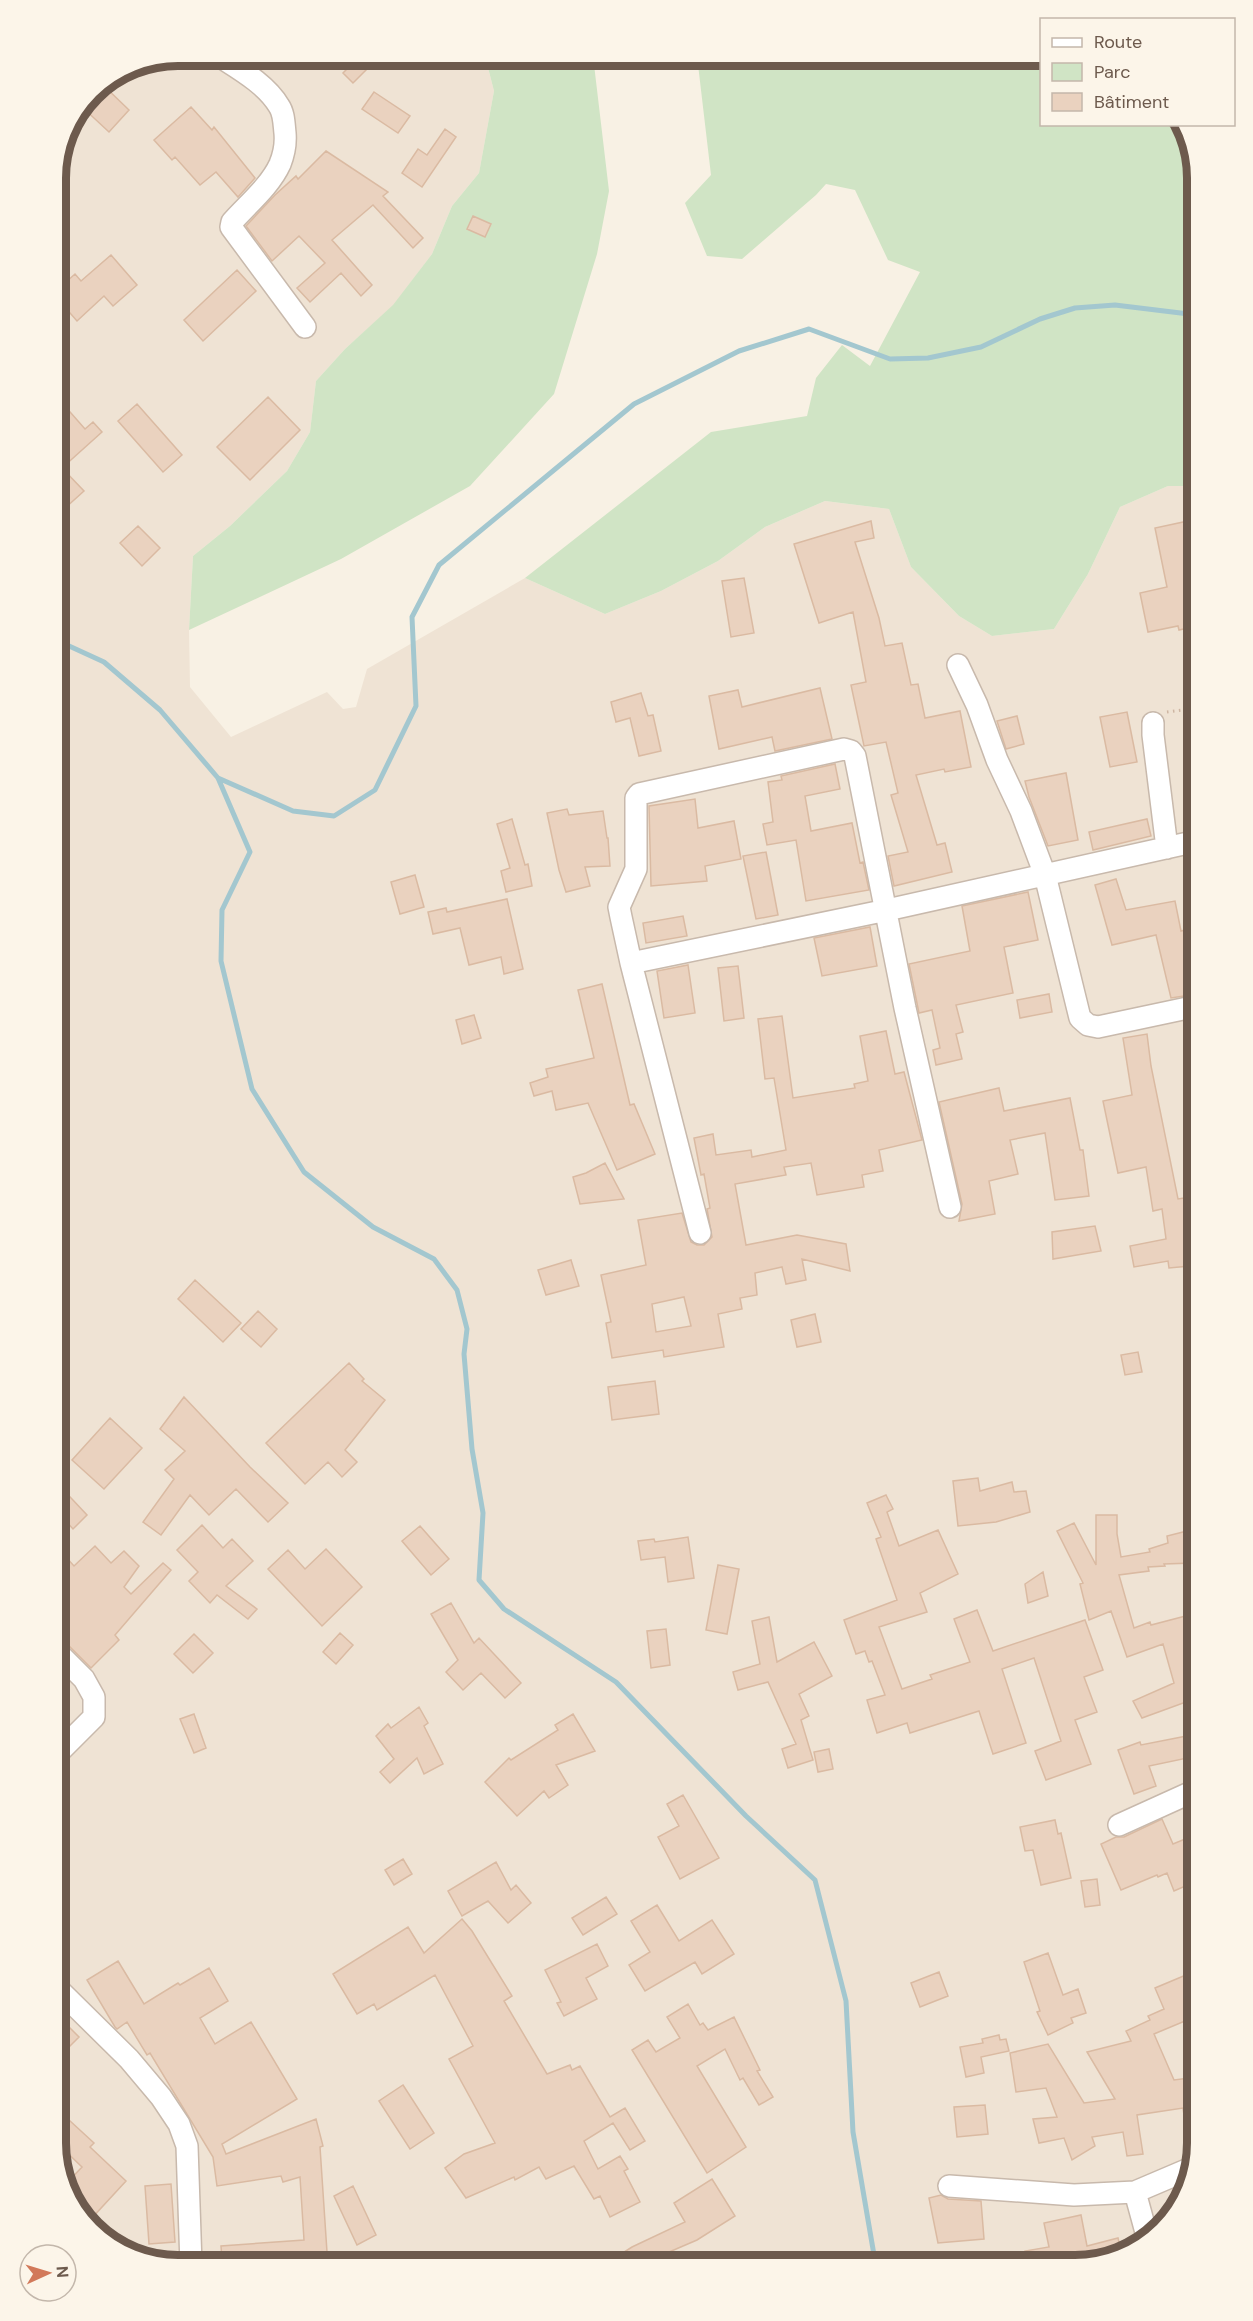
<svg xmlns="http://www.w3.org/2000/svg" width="1253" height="2321" font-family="'DM Sans',sans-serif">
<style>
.residential{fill:#efe3d4}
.green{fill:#d0e4c5}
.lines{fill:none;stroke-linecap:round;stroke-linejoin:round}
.stream{stroke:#a3c7cf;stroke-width:5}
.building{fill:#ead2bf;stroke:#dabaa2;stroke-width:1.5;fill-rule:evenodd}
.minor-casing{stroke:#c8b9ac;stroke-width:24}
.path{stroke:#ceb6a3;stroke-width:3;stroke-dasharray:1.5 4.5;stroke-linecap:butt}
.minor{stroke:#fff;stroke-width:21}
.rim{fill:none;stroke:#6d5a4d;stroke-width:8}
</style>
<rect width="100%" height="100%" fill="#f8f1e4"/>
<!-- residential -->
<path class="residential" d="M178,56H485L494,91L479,173L452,206L432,254L393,306L345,349L316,381L310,432L287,471L230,526L193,556L189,630L190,687L231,737L327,692L343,709L356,707L367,669L525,578L605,614L661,591L718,561L765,527L825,501L889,509L911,567L959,616L992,636L1054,629L1088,574L1120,507L1168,486H1197V2143L1177,2211L1122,2256L1075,2265H170L110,2245L65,2190L56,2143V170L68,124L92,91L132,65Z"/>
<!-- green -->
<path class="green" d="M485,56H593L609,191L597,254L554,394L470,486L341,559L189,630L193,556L230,526L287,471L310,432L316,381L345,349L393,305L432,254L452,206L479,173L494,91Z
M697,56H1041L1042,124H1183L1188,131L1197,178V486H1168L1120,507L1088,574L1054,629L992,636L959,616L911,567L889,509L825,501L765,527L718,561L661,591L605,614L525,578L711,432L807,416L816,378L842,345L870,366L920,272L888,260L855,190L826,184L816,195L742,259L707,256L685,203L711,175Z"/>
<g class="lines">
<!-- stream -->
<path class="stream" d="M56,640L104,662L160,710L218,778L250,852L222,910L221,961L252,1089L304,1172L373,1227L434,1259L457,1290L467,1329L464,1354L472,1449L483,1513L479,1580L504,1609L616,1682L746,1816L815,1880L846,2001L853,2132L874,2255L879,2265
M218,778L293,811L334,816L375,790L416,706L412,617L439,565L634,404L739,351L809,329L890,359L928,358L981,347L1040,319L1075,308L1115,305L1197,315"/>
</g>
<!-- building -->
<path class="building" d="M360,56L371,65L353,83L343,73Z
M102,84L129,110L109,132L81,106L92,91Z
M374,92L410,116L398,133L362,109Z
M191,107L212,130L214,127L255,178L238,197L216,172L200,185L175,157L172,160L154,140Z
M445,129L456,137L422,187L402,173L418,149L427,155Z
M326,151L388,192L383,196L423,238L413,248L373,205L332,240L372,285L361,296L341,273L310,302L297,288L325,263L299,236L272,261L246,226L275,195L296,176L298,179Z
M473,216L491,224L485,237L467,229Z
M111,255L137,285L113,306L104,296L77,321L56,297V291L75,274L81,281Z
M237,270L256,291L203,341L184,320Z
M56,396L85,429L93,422L102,432L62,468L84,491L64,509L56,499Z
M268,397L300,430L250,480L217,447Z
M137,404L182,455L163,472L118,421Z
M871,521L874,538L855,542L879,618L885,646L902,643L911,685L918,684L925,718L960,711L971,767L945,772L944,769L916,775L937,845L945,843L952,872L894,886L888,856L908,852L891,795L898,793L886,742L864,746L851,685L866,682L853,612L819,623L794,544Z
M1188,521L1197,566L1191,568L1197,605V626L1179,630L1178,626L1148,632L1140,593L1167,587L1155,528Z
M138,526L160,548L142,566L120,543Z
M744,578L754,633L731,637L722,581Z
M820,688L832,739L775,751L772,737L719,749L709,696L738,690L742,707Z
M641,693L648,716L653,715L661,751L639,756L630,718L616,722L611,702Z
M1127,712L1137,762L1110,767L1100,717Z
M1017,716L1024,744L1006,749L997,721Z
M835,764L840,789L805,796L811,831L852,823L860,863L863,862L869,890L806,901L796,840L767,845L763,824L773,822L768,782L782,780L781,776Z
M1066,773L1078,840L1048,846L1029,797L1025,781Z
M695,799L698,828L734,821L741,859L705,866L707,881L651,886L649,806Z
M567,809L569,815L603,811L607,838H608L610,866L585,867L590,886L566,892L559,870L547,813Z
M512,819L525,865L528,864L532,886L506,892L501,871L510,868L497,824Z
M1147,819L1151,836L1093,850L1089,832Z
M766,852L778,915L756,919L743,856Z
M415,875L424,907L400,914L391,882Z
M1116,879L1126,910L1175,901L1181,931L1197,927V994L1171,998L1156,935L1112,945L1095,885Z
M1028,892L1038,940L1004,947L1013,993L956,1005L963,1032L956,1034L962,1059L936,1065L933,1050L940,1048L932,1010L919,1013L909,964L970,951L962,906Z
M507,899L523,969L504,974L501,957L469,965L460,928L433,934L428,912L446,908L447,912Z
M683,916L687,936L646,943L643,923Z
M870,927L877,966L822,976L814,938Z
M688,965L695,1013L664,1018L657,971Z
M738,966L744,1018L724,1021L718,968Z
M602,984L630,1105L634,1104L655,1154L617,1170L588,1103L556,1110L552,1091L534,1096L530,1083L548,1077L546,1069L594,1058L578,990Z
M1049,994L1052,1012L1020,1018L1017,1000Z
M474,1015L481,1038L462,1044L456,1020Z
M782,1016L793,1098L855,1088L854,1084L868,1081L860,1036L886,1031L895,1074L904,1072L922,1140L879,1150L883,1171L862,1175L864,1187L817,1195L811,1163L784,1167L786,1175L735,1184L746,1245L797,1235L846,1244L850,1271L802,1259L806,1280L786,1284L782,1267L755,1273L757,1295L740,1298L742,1309L718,1314L724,1347L664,1357L663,1350L612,1358L606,1323L611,1322L601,1275L646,1265L638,1220L682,1213L691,1242L697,1245H704L712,1237L707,1209L710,1208L704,1174L701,1175L694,1138L713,1134L716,1155L751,1150L752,1157L786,1150L774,1078L765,1079L758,1019ZM684,1297L691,1326L656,1332L652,1304Z
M1147,1034L1151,1066L1178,1199L1197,1196V1252L1189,1254L1190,1266L1169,1268L1168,1261L1134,1267L1130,1246L1166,1239L1162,1209L1153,1211L1146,1167L1118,1173L1103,1101L1132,1095L1123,1038Z
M999,1088L1004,1111L1070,1098L1080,1150H1083L1089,1196L1055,1200L1045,1133L1010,1140L1018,1174L989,1181L995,1214L959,1221L962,1204L939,1102Z
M605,1163L624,1199L580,1204L573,1177L586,1173Z
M1095,1226L1101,1251L1053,1259L1052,1232Z
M571,1260L579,1286L546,1295L538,1270Z
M195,1280L241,1323L223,1342L178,1299Z
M258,1311L277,1329L261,1347L241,1329Z
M815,1314L821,1342L797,1347L791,1320Z
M1138,1352L1142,1372L1125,1375L1121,1355Z
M349,1363L364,1379L362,1381L385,1400L345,1450L357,1462L342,1477L328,1462L305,1484L266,1443Z
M655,1381L659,1414L612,1420L608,1387Z
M184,1397L250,1467L288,1503L268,1522L236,1489L209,1515L190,1495L161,1535L143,1522L174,1479L165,1470L185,1451L160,1429Z
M110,1418L142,1448L104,1489L72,1460Z
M978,1478L980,1491L1012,1482L1014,1492L1026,1491L1030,1512L996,1522L958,1526L953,1481Z
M56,1482L87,1515L73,1529L56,1510Z
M886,1495L893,1509L887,1512L899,1546L938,1530L958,1574L920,1593L927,1612L879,1627L902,1689L932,1679L930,1675L970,1662L954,1619L977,1610L993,1651L1085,1620L1103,1670L1084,1677L1097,1712L1075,1720L1091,1764L1046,1780L1035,1751L1061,1741L1034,1658L1002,1669L1026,1743L993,1754L979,1711L910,1733L907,1723L877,1733L867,1700L885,1695L872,1661L869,1662L865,1651L856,1654L844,1620L897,1600L876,1539L881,1537L867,1503Z
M1096,1515H1117V1534L1121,1557L1150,1552L1149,1549L1168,1543L1167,1536L1187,1531L1193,1563L1164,1564L1165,1566L1148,1567L1149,1571L1119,1575L1134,1628L1150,1622L1151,1625L1197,1613V1668L1192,1670L1197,1684V1698L1142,1718L1133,1701L1174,1683L1163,1644L1127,1657L1111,1611L1089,1620L1080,1584L1083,1583L1057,1531L1074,1523L1096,1565Z
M202,1525L223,1548L232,1539L253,1561L226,1586L257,1609L248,1619L217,1595L210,1603L189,1581L198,1572L177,1550Z
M420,1526L449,1559L431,1575L402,1541Z
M688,1537L694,1578L668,1582L665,1557L641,1560L638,1541L654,1539L655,1542Z
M56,1546L74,1566L95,1546L111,1563L124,1551L139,1566L124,1587L131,1594L163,1563L171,1570L115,1635L119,1640L91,1668L65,1642L56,1639Z
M326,1549L362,1587L322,1626L268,1569L288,1550L305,1569Z
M718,1565L739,1569L727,1634L706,1630Z
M1043,1572L1048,1596L1028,1603L1025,1584Z
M451,1603L474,1643L479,1638L521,1683L505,1698L481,1673L463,1690L446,1672L458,1660L431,1614Z
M769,1617L777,1662L814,1642L832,1676L799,1694L809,1716L801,1720L813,1760L788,1768L782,1749L796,1744L768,1682L738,1690L733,1672L760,1664L752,1621Z
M666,1629L670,1665L651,1668L647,1631Z
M340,1633L353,1645L336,1664L323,1652Z
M194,1634L213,1653L193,1673L174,1654Z
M419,1707L428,1723L424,1726L443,1764L424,1774L417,1758L390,1783L380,1772L394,1759L376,1736L388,1724L391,1728Z
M194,1714L206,1748L194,1753L180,1719Z
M573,1714L595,1751L556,1765L568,1785L549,1798L544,1791L517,1816L485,1782L509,1758L511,1760L558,1730L555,1725Z
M1197,1734V1756L1149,1766L1156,1786L1134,1794L1118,1750L1140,1742L1141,1745Z
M829,1749L833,1769L818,1772L814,1752Z
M683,1795L719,1858L680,1879L658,1837L679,1826L667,1804Z
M1162,1819L1173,1844L1197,1834V1881L1174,1891L1167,1873L1158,1877L1157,1875L1121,1890L1101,1844L1116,1837H1124Z
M1055,1820L1058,1834L1061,1833L1071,1878L1041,1885L1033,1850L1025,1851L1020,1827Z
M403,1859L412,1874L394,1885L385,1870Z
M496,1862L511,1890L516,1885L531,1903L508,1923L488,1901L462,1916L448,1891Z
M1097,1879L1100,1905L1085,1907L1081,1881Z
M606,1897L617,1914L583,1935L572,1918Z
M657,1905L679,1941L712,1920L734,1954L702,1974L695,1962L645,1991L629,1965L650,1952L631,1921Z
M462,1919L472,1931L512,1996L504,2001L547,2074L570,2065L572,2070L580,2066L610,2117L625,2108L645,2141L630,2150L613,2123L584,2141L598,2169L620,2156L628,2169L624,2171L640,2202L610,2217L600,2196L594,2199L574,2166L546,2179L539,2167L515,2180L514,2177L466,2198L445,2168L464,2154L495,2143L449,2059L473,2046L435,1975L377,2010L374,2004L357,2014L333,1974L408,1927L424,1953Z
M597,1944L608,1966L586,1978L597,1999L564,2016L557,2003L561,2002L545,1970Z
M1048,1953L1063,1995L1078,1989L1086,2013L1071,2018L1073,2023L1048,2035L1037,2012L1040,2011L1024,1962Z
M118,1961L144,2004L178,1983L180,1985L209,1968L228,2001L200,2018L215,2044L251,2022L297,2099L222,2144L226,2154L316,2119L323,2146L320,2147L327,2252L222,2260L221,2246L304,2240L300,2177L283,2182L281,2176L217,2186L213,2157L150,2053L147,2055L127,2022L117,2029L115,2027L87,1980Z
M939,1972L948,1996L920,2007L911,1983Z
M1193,1972L1197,1983V2016L1154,2034L1174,2080L1197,2077V2143L1195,2150L1189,2151L1183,2108L1137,2115L1143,2154L1127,2156L1123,2132L1092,2137L1095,2146L1072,2160L1064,2138L1039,2143L1033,2119L1057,2117L1046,2088L1016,2092L1010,2053L1048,2044L1084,2103L1115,2099L1087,2052L1131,2041L1126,2031L1150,2020L1148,2016L1164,2009L1155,1988Z
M688,2004L700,2025L703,2023L708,2030L734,2017L760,2070L757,2071L773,2097L759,2105L743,2078L740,2080L725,2049L697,2066L746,2147L707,2173L632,2050L648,2040L656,2052L680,2038L667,2017Z
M56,2014L79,2037L66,2050L56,2040Z
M999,2035L1000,2040L1006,2039L1009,2051L981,2057L984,2073L966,2077L960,2047L983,2043L982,2039Z
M403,2085L434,2133L410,2149L379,2101Z
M985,2105L988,2134L957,2137L954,2107Z
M69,2120L94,2143L90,2147L126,2181L90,2220L65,2190L64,2186L82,2167L56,2142V2134Z
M712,2179L735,2216L697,2240L639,2265H604L632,2247L685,2222L674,2203Z
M171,2184L175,2242L149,2244L145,2186Z
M353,2186L376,2235L357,2245L334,2196Z
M941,2195L948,2199L981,2201L984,2239L938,2243L929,2198Z
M1081,2215L1087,2246L1118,2238L1122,2256L1075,2265H1065L1064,2259L1028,2265L1025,2251L1049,2247L1044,2223Z"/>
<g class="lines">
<!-- minor casing -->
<g class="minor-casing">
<path id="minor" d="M219,56C239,69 266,84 279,106C284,113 284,124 285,133C286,144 284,154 280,164C270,186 248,204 232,222L231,227L305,327
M958,665L977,705L997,760L1021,811L1045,875L1080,1018L1088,1025L1098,1027L1197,1006
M1153,723V735L1167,848
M631,963L887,910L1197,841
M700,1233L631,963L621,917L619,907L636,869V798L639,794L844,749L851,751L855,756L905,1008L950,1207
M56,1755L94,1717V1697L84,1679L56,1651
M1119,1825L1194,1791L1197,1798
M56,1987L129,2059L161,2097L179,2124L187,2146L191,2265
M949,2186L1074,2195L1135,2192L1189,2169
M1135,2192L1147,2236"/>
</g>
<!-- path -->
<path class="path" d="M1167,712L1197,708"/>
<!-- minor -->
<use href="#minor" class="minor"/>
</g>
<!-- crop -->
<path d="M0 0H1253V2321H0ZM178 66H1075A112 112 0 0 1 1187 178V2143A112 112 0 0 1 1075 2255H178A112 112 0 0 1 66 2143V178A112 112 0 0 1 178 66Z" fill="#fcf5e9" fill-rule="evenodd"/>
<path class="rim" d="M178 66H1075A112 112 0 0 1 1187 178V2143A112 112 0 0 1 1075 2255H178A112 112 0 0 1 66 2143V178A112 112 0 0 1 178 66Z"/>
<!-- legend -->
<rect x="1040" y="18" width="195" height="108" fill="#fcf5e9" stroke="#c3b7ab" stroke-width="1.5"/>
<rect x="1052" y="38" width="30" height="9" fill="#ffffff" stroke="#c3b7ab" stroke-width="1.5"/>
<text x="1094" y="48" font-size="18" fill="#6d5a4d">Route</text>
<rect x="1052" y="63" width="30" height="18" fill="#d0e4c5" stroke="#c3b7ab" stroke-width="1.5"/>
<text x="1094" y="78" font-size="18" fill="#6d5a4d">Parc</text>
<rect x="1052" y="93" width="30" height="18" fill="#ead2bf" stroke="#c3b7ab" stroke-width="1.5"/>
<text x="1094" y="108" font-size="18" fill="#6d5a4d">Bâtiment</text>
<!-- north arrow -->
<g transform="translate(48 2273) rotate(86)"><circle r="28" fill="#fcf5e9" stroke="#c3b7ab" stroke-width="1.5"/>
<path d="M0-4.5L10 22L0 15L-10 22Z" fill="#d2795a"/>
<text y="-9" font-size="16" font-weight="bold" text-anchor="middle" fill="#6d5a4d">N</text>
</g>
</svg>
